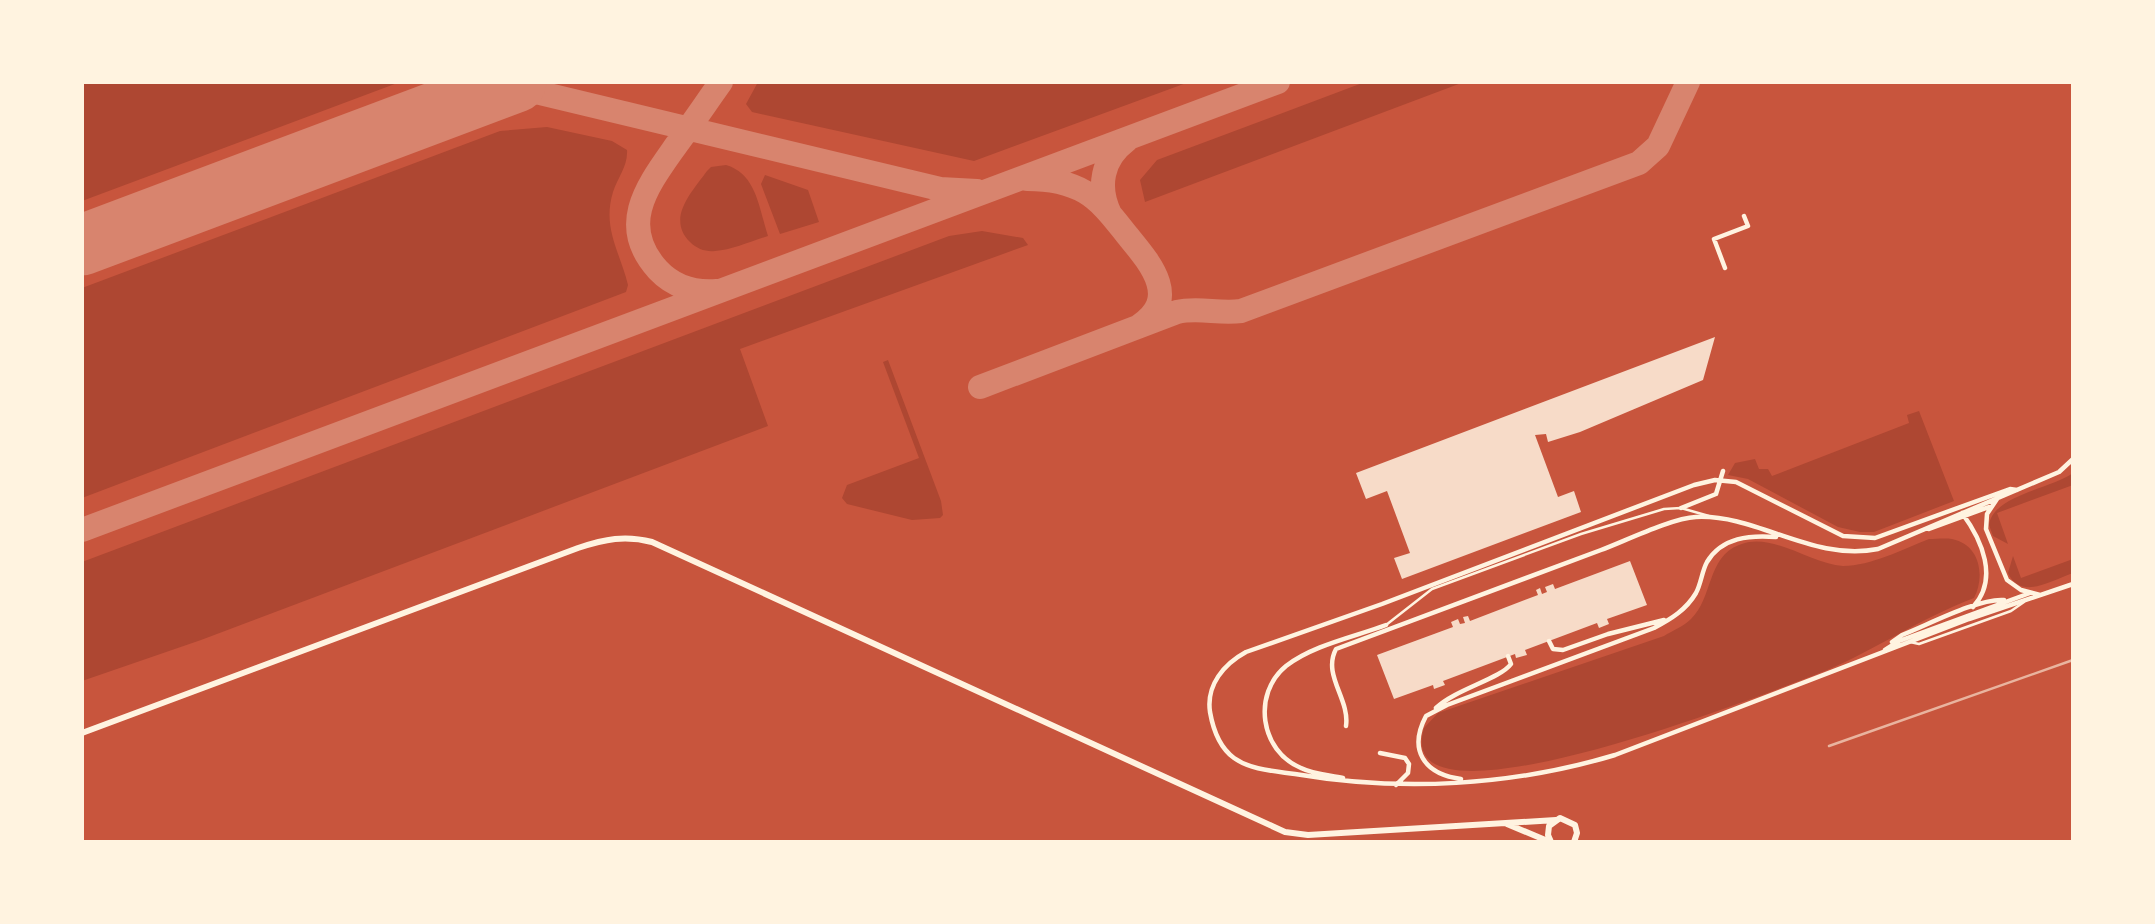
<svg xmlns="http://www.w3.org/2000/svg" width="2155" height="924" font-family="'DejaVu Sans',sans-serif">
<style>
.green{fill:#ae4732}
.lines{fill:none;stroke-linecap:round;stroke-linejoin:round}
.taxiway{stroke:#d8846e;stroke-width:24}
.runway{stroke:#d8846e;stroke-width:61}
.building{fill:#f7dbc8}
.service{stroke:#fff3e0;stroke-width:2.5}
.minor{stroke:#fff3e0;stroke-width:4.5}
.tertiary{stroke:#fff3e0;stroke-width:6}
.rail{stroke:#e9b49f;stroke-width:2.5}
</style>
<rect width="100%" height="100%" fill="#c8553d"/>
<!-- green -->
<path class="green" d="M82,82H400L82,201Z
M758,82H1189L974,161L752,112L746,104Z
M1365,82H1464L1145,202L1140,180L1157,160Z
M547,127L612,141L627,150C628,166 618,177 613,192C602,228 620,252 628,285L626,292L82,498V288L500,131Z
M726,165C757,174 759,209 768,236C751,241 732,250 715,251C706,252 697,249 690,242C666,218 692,192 707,171L711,167Z
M765,175L808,190L819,222L780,234L761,184Z
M982,231L1023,238L1028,245L740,349L768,426L201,640L82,681V562L949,236Z
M888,360L941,501L943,515L940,518L912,520L847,504L842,498L847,485L919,458L883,362Z
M1919,411L1954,501L1874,532H1860L1838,527L1748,479L1728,475L1735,463L1755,459L1759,469H1768L1772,476L1909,423L1907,415Z
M2073,473V485L1997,513L2008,544L1993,536L1989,525C1993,495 2051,489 2073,473Z
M1929,539C1936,539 1945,538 1952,539C1981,545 1985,577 1974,598C1919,619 1877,649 1825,671C1787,685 1388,846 1424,728L1438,713L1664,636C1672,631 1684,626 1691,619C1713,598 1707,557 1739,545C1772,531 1810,564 1843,566C1871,566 1903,549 1929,539Z
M2013,556L2021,578L2073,559V573C2052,580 2021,601 2008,573Z"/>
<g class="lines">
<!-- taxiway -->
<path class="taxiway" d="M489,92L520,89L536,92L940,189L977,191
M1027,179C1047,179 1068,182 1085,192C1102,202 1115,220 1127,235C1149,262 1182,298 1139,326
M1110,214C1097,187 1102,159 1126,141
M717,291C694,293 673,286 658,270C616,224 649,184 677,144C692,124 706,103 721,82
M980,387L1177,312C1198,307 1219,314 1241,311L1639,163L1658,146L1688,82
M82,530L1278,82"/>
<!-- runway -->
<path class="runway" d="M82,245L516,82"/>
</g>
<!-- building -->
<path class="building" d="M1715,337L1703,380L1580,432L1548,442L1546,434L1535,435L1558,497L1574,491L1581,512L1402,579L1394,558L1410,553L1387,491L1366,499L1356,473Z
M1630,561L1647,605L1607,619L1609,624L1599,628L1597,623L1525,650L1527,655L1516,658L1515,654L1443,681L1445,685L1434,689L1433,685L1394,699L1377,655L1453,627L1451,622L1458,619L1460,624L1465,623L1463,617L1468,616L1470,621L1538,595L1536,590L1540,588L1542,594L1547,592L1545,587L1553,584L1555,589Z"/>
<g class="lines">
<!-- service -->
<path class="service" d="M1386,625L1432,589L1581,534L1664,509L1681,508L1709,516
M1910,642L1919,644L2011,611L2024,602"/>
<!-- minor -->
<path class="minor" d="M1725,268L1714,239L1748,226L1744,216
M2017,490L2010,489L1875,538L1843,536L1736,482L1715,480L1694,485L1382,604L1246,652C1224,664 1206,685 1210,712C1213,729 1219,747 1234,758C1251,770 1274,771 1295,774C1401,792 1512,786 1615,755L1969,619L2073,584
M1997,499L1987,514L1986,529L2007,580L2021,590L2040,595
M1681,508L1716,494L1723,471
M1962,513C1982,540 1999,579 1973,607
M1929,529L1989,507
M1549,641L1553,649L1563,650L1608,634L1664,620
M1892,642L1902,635C1928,625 1978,598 2004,600
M1885,650L1899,641L2030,593
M1436,708C1456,689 1500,679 1511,664L1508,656
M1346,726C1350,699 1322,675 1336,649C1424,617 1512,583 1601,550C1625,541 1672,518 1696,517C1758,514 1812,562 1878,549L2059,472L2073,459
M1380,753L1405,758L1409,764L1408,773L1396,785
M1343,778C1329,775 1313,774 1301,768C1260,751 1252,694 1286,666C1313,645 1354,637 1386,625
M1461,779C1424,774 1408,750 1426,716L1447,705L1654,628C1671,619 1686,610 1696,593C1701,584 1702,571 1707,562C1722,537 1750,535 1776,537"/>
<!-- tertiary -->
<path class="tertiary" d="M82,733L578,548C605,539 625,535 652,542L1285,832L1308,835L1556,820
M1507,824L1550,842
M1551,842L1548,835L1549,826L1560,818L1575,825L1577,833L1574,842"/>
<!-- rail -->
<path class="rail" d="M1829,746L2073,660"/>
</g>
<!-- border -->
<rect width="2155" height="924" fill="none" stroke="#fff3e0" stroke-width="168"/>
</svg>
